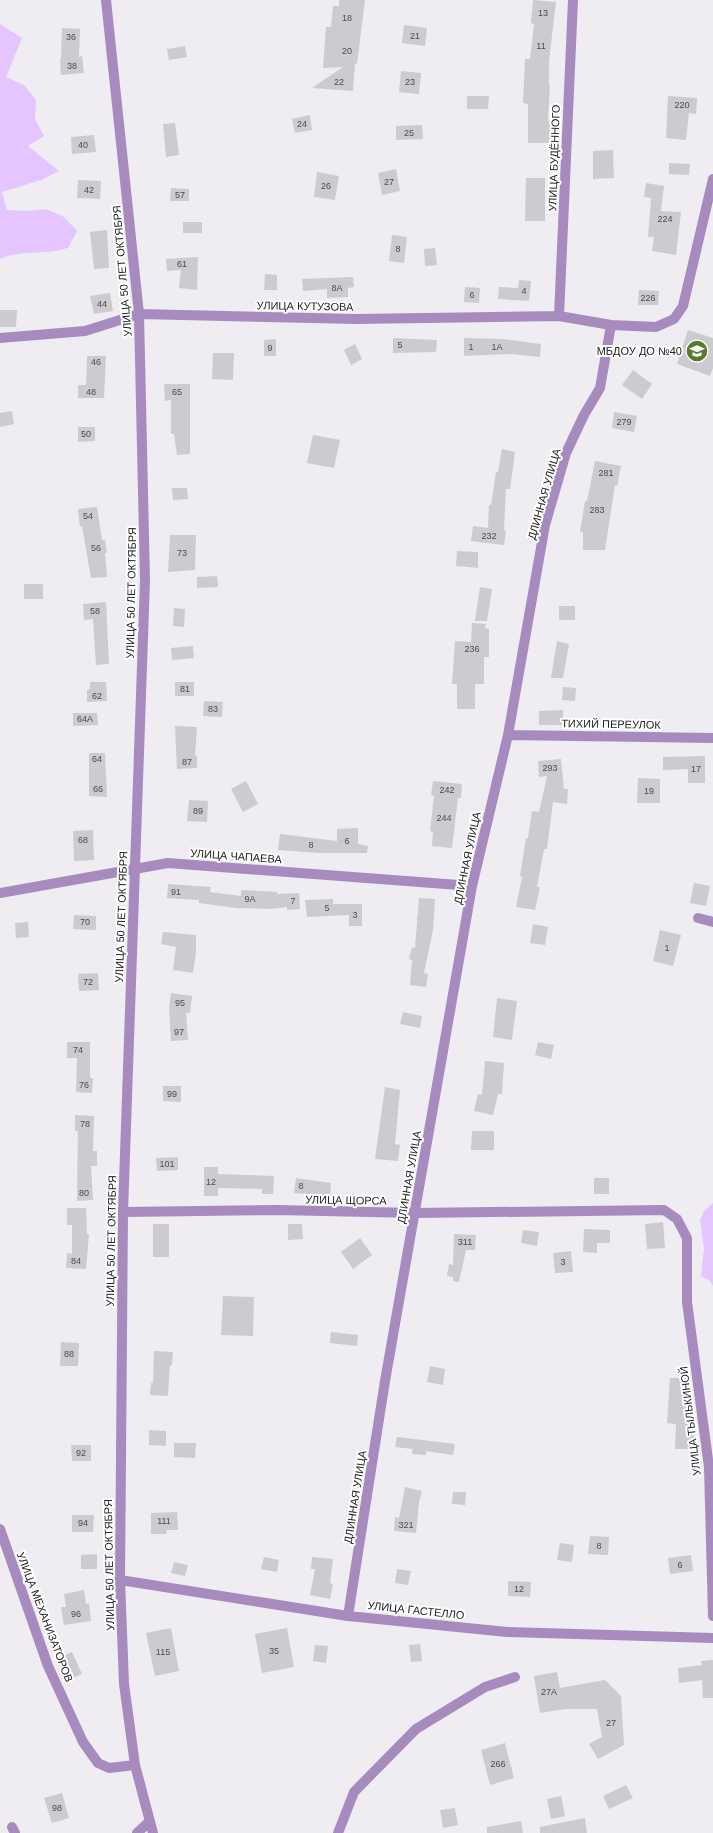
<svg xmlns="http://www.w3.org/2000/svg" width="713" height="1833" font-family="Helvetica,sans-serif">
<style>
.green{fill:#e4c5ff}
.building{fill:#cdcad0}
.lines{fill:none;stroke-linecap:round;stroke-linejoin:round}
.minor{stroke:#a78bbe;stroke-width:10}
.labels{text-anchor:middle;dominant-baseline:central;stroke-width:4;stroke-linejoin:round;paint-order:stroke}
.number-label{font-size:9px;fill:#4d4b4e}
.street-label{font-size:11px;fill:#222123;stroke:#fff}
.poi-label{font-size:11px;fill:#222123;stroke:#fff;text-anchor:end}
</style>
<rect width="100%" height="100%" fill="#efecf2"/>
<!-- green -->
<path class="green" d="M0,24L22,38L6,77L24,85L36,100L35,119L44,136L28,146L59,171L41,180L2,192L7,210L27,211L46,209L64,217L77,231L68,248C61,249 54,252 47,252C31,253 15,252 0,259Z
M713,1203V1286L709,1280L701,1276L704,1248L700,1220L704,1211Z"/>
<!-- building -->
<path class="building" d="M339,0H365L357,64L355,63L353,91L312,88L343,67L323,68L326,27H331L333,6H339Z
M533,0L556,2L549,61V85H550L548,121H553V143H528V104L523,103L525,59H530L534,24L531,23Z
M404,25L427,28L425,46L402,43Z
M62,28L80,29L79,57L82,56L84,73L61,75L60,59H61Z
M185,46L187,57L169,60L167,49Z
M401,71L421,73L419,94L399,92Z
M467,96H489L488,109H467Z
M668,96L697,98L696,114L689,113L686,140L666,138Z
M310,115L312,130L295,133L292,119Z
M175,123L179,155L166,157L163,124Z
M422,125L423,139L396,140V126Z
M94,135L96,152L72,154L71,137Z
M613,150L614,178L593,179V151Z
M669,163L690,164L689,175L669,174Z
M396,169L400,191L382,195L378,173Z
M317,172L339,176L335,200L314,197Z
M526,178H545V221H525Z
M78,180L101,181L100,199L77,198Z
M646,183L664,186L661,211L681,212L676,255L652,251L654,237H648L651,198L644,197Z
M171,188L189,189V201H170Z
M183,222H202V233H183Z
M107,230L109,268L94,269L90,232Z
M392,235L407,237L404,263L389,261Z
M435,248L437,265L425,266L424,249Z
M198,257L197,290L179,288L181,270L167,271L166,259Z
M265,274L277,275V290H264Z
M353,277L354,287L348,288V297L327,298V289L303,291L302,279Z
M519,280L531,281L529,301L498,299L499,287L518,288Z
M465,287L480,288L479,303L464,302Z
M639,290L659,291L658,305H638Z
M110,293L113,311L94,314L90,296Z
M0,310H17L16,327H0Z
M688,330L713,338V368L710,376L677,364Z
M393,338L437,340L436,352L393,353Z
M464,338L503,339L541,344L540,357L511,354L464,356Z
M276,339V356H264V340Z
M355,344L362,359L351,365L344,350Z
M213,353H234L233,380L212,379Z
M87,356H106L104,398H78V385H86Z
M633,370L652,384L642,399L622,385Z
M164,384H190V454L177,455L174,434H171V400L165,401Z
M12,411L14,424L0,427V413Z
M614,412L637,416L634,432L612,428Z
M78,427H95V441L78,442Z
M313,435L340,440L334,468L307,463Z
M502,449L515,452L510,489H506L504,530L506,531L504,545L471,541L473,526L488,528L489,505H491L496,472H498Z
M595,461L621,466L617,486L615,485L605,550H583V532H580L585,501H587Z
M172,488H187L188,499L173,500Z
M97,507L102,540H105L107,553H105L107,577L91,578L82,526L80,527L78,509Z
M170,535H196L195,570L168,572Z
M457,551L478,552V568L456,566Z
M217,576L218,587L197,588V577Z
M24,584H43V599H24Z
M480,587L492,589L487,621H475Z
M106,602L109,664L96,665L93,619L84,620L83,604Z
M559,606H575V620H559Z
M174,608L185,609L184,627L173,626Z
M472,623L486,624L485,628L489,629V657H484V684H475V709H457V684H452L455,641L471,642Z
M557,641L569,644L563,678H551Z
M193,646L194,658L172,660L171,648Z
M90,682H106L107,701L87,702V690L90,689Z
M175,682H194V696H175Z
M563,687L576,688L575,701L562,700Z
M204,701L223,702L222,717L203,716Z
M563,710V725H539V711Z
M73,713H97L98,725L73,726Z
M175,726L197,727L195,756L197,755V768L177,769Z
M89,753H105L107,797L89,796Z
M705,756V783H688V769L663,770V757Z
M561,759L564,789H568L567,804L553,802L547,849H544L537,887H540L535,910L516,907L522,877L520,876L526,838H528L532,811L539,812L547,776L539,777L538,761Z
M638,778L660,779V803H637Z
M246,781L258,804L243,812L231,789Z
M433,781L462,784L461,798H458L452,848L432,846L433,832L430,831L434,796L431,795Z
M189,800L208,801L207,822L187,821Z
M358,828V844L368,846L367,853H319L278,850L280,834L337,841V829Z
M93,830L94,860L74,861L73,831Z
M694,883L710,886L706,906L690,903Z
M168,884L211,887L210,892L241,896V890L277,892V894L299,893L300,909L287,910V907L271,909L236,908L199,903V900L167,898Z
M419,898L435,899L433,930L424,973L428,974L426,987L410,985L412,960L409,959L412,947L415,948Z
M333,899V904H362V926H349V915L307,917L305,900Z
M74,915L96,916V930L73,929Z
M28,922L29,937L16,938L15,923Z
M533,924L548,927L545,945L530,943Z
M660,930L681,935L673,966L653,961Z
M163,932L196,935V952L193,973L173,970L176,947L161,944Z
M98,973L99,990L79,991L78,974Z
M171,993L192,996L190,1013H186L188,1040L171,1041L169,1009Z
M497,998L517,1001L512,1040L493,1037Z
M403,1012L422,1016L420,1028L400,1024Z
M67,1042H90V1078H93L92,1093L76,1092L77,1058H67Z
M538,1042L554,1045L551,1059L535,1055Z
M485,1061L504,1063L502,1094H498L493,1115L474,1111L478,1094L482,1095Z
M163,1086H181V1102L163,1101Z
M385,1087L400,1090L395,1144L400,1145L398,1161L375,1159Z
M75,1115L94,1116L93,1151H97V1166H91L93,1200L77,1201L78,1131H75Z
M472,1131H494V1150H471Z
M178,1157V1170L157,1171L156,1158Z
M204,1167H218V1174L274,1176L273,1194H262V1189L218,1188V1196H204Z
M296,1178L331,1183L330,1196L294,1193Z
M594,1178H609V1194H594Z
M67,1208H86L87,1234H89L86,1269L66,1268L67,1253L72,1254V1225H67Z
M663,1222L665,1248L647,1249L645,1224Z
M153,1224H169V1257H153Z
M288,1224H302L303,1239L288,1240Z
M584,1229L610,1230V1243H597V1253L583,1252Z
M523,1230L539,1232L537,1246L521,1243Z
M454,1234L476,1235L475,1250H466L459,1282L453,1281V1277L447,1276L449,1264L453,1265Z
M360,1238L372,1255L353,1269L341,1252Z
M571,1251L573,1272L555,1273L553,1253Z
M223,1296L254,1297L253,1336L221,1335Z
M331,1332L358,1335L357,1346L330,1343Z
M61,1342L79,1343L78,1366H60Z
M154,1351L173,1352L172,1365H170L168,1396L150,1395L151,1383H153Z
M430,1366L445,1369L443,1385L427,1382Z
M670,1378H686L685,1406H693L692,1435H694L693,1449H675L676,1424L667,1423Z
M149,1430L166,1431V1446L149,1445Z
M397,1437L455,1444L453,1455L426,1451V1455L412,1454L413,1449L395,1447Z
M174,1443H196L195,1458L174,1457Z
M71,1445H91V1461H72Z
M405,1487L422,1491L419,1502L416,1533L394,1531L395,1517L399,1518Z
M453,1492H466L465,1505L452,1504Z
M177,1512L178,1530H167L166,1534H151V1513Z
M72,1515H94L93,1532H72Z
M590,1536L609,1537L608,1555L588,1554Z
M560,1543L574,1545L572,1562L557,1560Z
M97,1554V1569H81V1555Z
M691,1555L693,1571L670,1574L668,1558Z
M264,1557L279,1560L277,1572L261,1569Z
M312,1557L333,1559L330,1583L333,1584L330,1599L310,1595L315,1569H311Z
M174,1562L188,1565L185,1576L171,1573Z
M397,1569L411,1571L408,1585L395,1583Z
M508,1581L531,1582L530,1597L508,1596Z
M84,1590L86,1604L89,1603L91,1621L64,1625L61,1607H66L64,1594Z
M171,1628L179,1671L155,1676L146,1633Z
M287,1628L294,1667L262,1673L255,1634Z
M420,1644L422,1661L411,1662L409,1645Z
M315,1645L328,1646L326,1663L313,1661Z
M72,1652L82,1674L71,1679L61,1657Z
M713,1660V1698H703L702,1680L679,1683L678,1668L702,1665L701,1661Z
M557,1672L560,1688L605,1680L621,1696L624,1745L598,1759L589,1744L602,1737L597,1709H565L540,1713L534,1676Z
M505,1743L514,1778L490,1785L481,1750Z
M626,1785L633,1798L609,1809L603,1796Z
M62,1793L69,1818L52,1823L44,1798Z
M561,1796L565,1816L551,1819L547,1799Z
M455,1808L458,1825L443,1828L440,1810Z
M585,1818L587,1833H540V1827Z
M521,1821L523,1833H487V1827Z"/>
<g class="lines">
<!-- minor -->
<path class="minor" d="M106,0L139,314L145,580L123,1212L120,1580L124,1684L135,1765L153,1833
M559,316L573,0
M0,338L85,331L139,314L357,319L559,316L611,325L656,327L674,319L683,306L713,179
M508,735L713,738
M0,893L168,863L472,886
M698,918L713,922
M123,1212L278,1210L415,1213L664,1210L677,1219L687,1238V1302L709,1467L713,1616
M0,1529L48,1666L83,1742L98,1763L109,1768L135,1765
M120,1580L348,1616L507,1632L713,1638
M348,1616L385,1381L472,886L508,735L545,525L566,453L584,415L600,388L611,325
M12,1827L15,1833
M137,1833L149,1822
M338,1833L354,1792L416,1729L485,1687L515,1677"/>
</g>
<!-- icons -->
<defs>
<g id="school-disc" transform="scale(1.15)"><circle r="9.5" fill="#59792f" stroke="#fff"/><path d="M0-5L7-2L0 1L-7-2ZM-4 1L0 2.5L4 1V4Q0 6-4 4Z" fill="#fff"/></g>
</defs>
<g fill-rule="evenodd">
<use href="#school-disc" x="697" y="351"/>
</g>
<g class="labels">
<!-- number labels -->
<g class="number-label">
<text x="543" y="13">13</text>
<text x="347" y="18">18</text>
<text x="415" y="36">21</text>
<text x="71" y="37">36</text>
<text x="541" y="46">11</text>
<text x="347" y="51">20</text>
<text x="72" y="66">38</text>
<text x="339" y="82">22</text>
<text x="410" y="82">23</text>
<text x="682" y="105">220</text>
<text x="302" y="124">24</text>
<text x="409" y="133">25</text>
<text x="83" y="145">40</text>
<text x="389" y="182">27</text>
<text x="326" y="186">26</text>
<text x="89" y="190">42</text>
<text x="180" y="195">57</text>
<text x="665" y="219">224</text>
<text x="398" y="249">8</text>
<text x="182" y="264">61</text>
<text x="337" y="288">8А</text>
<text x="524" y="291">4</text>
<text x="472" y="295">6</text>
<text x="648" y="298">226</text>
<text x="102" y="304">44</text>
<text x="400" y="345">5</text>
<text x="471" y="347">1</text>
<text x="497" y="347">1А</text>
<text x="270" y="348">9</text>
<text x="96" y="362">46</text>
<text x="91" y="392">48</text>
<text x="177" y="392">65</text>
<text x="624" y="422">279</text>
<text x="86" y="434">50</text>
<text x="606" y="473">281</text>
<text x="597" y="510">283</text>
<text x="88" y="516">54</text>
<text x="489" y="536">232</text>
<text x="96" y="548">56</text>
<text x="182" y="553">73</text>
<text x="95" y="611">58</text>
<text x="472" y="649">236</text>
<text x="185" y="689">81</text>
<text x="97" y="696">62</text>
<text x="213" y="709">83</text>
<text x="85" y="719">64А</text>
<text x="97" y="759">64</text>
<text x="187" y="762">87</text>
<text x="550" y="768">293</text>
<text x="696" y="769">17</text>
<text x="98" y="789">66</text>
<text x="447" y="790">242</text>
<text x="649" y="791">19</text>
<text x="198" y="811">89</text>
<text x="444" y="818">244</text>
<text x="83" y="840">68</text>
<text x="347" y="841">6</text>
<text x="311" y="845">8</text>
<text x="176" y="892">91</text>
<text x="250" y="899">9А</text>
<text x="293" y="901">7</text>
<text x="327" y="908">5</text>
<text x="355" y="915">3</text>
<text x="85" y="922">70</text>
<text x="667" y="948">1</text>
<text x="88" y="982">72</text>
<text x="180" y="1003">95</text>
<text x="179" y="1032">97</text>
<text x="78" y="1050">74</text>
<text x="84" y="1085">76</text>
<text x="172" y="1094">99</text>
<text x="85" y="1124">78</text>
<text x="167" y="1164">101</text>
<text x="211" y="1182">12</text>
<text x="301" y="1186">8</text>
<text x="84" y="1193">80</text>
<text x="465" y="1242">311</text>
<text x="76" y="1261">84</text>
<text x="563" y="1262">3</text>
<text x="69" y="1354">88</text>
<text x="81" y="1453">92</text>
<text x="164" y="1521">111</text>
<text x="83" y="1523">94</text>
<text x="406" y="1525">321</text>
<text x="599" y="1546">8</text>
<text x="680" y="1565">6</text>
<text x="519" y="1589">12</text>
<text x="76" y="1614">96</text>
<text x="274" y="1651">35</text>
<text x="163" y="1652">115</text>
<text x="549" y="1692">27А</text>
<text x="611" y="1723">27</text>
<text x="498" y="1764">266</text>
<text x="57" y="1808">98</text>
</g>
<!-- street labels -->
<g class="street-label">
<text transform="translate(554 158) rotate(-88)">УЛИЦА БУДЁННОГО</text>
<text transform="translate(122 271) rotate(-95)">УЛИЦА 50 ЛЕТ ОКТЯБРЯ</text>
<text transform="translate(305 306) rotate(1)">УЛИЦА КУТУЗОВА</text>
<text transform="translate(544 494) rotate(-74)">ДЛИННАЯ УЛИЦА</text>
<text transform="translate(131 593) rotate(-89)">УЛИЦА 50 ЛЕТ ОКТЯБРЯ</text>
<text transform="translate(611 724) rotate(1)">ТИХИЙ ПЕРЕУЛОК</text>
<text transform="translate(236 856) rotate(4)">УЛИЦА ЧАПАЕВА</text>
<text transform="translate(467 858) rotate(-78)">ДЛИННАЯ УЛИЦА</text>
<text transform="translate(121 917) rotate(-88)">УЛИЦА 50 ЛЕТ ОКТЯБРЯ</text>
<text transform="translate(409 1177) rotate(-80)">ДЛИННАЯ УЛИЦА</text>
<text transform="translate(346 1200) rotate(1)">УЛИЦА ЩОРСА</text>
<text transform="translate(111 1241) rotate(-89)">УЛИЦА 50 ЛЕТ ОКТЯБРЯ</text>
<text transform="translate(690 1421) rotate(-97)">УЛИЦА ТЫЛЬКИНОЙ</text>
<text transform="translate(355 1497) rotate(-81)">ДЛИННАЯ УЛИЦА</text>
<text transform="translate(109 1565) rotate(-91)">УЛИЦА 50 ЛЕТ ОКТЯБРЯ</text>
<text transform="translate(416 1610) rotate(6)">УЛИЦА ГАСТЕЛЛО</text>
<text transform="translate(45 1617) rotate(69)">УЛИЦА МЕХАНИЗАТОРОВ</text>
</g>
<!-- poi labels -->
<g class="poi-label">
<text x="682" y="351">МБДОУ ДО №40</text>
</g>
</g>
</svg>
